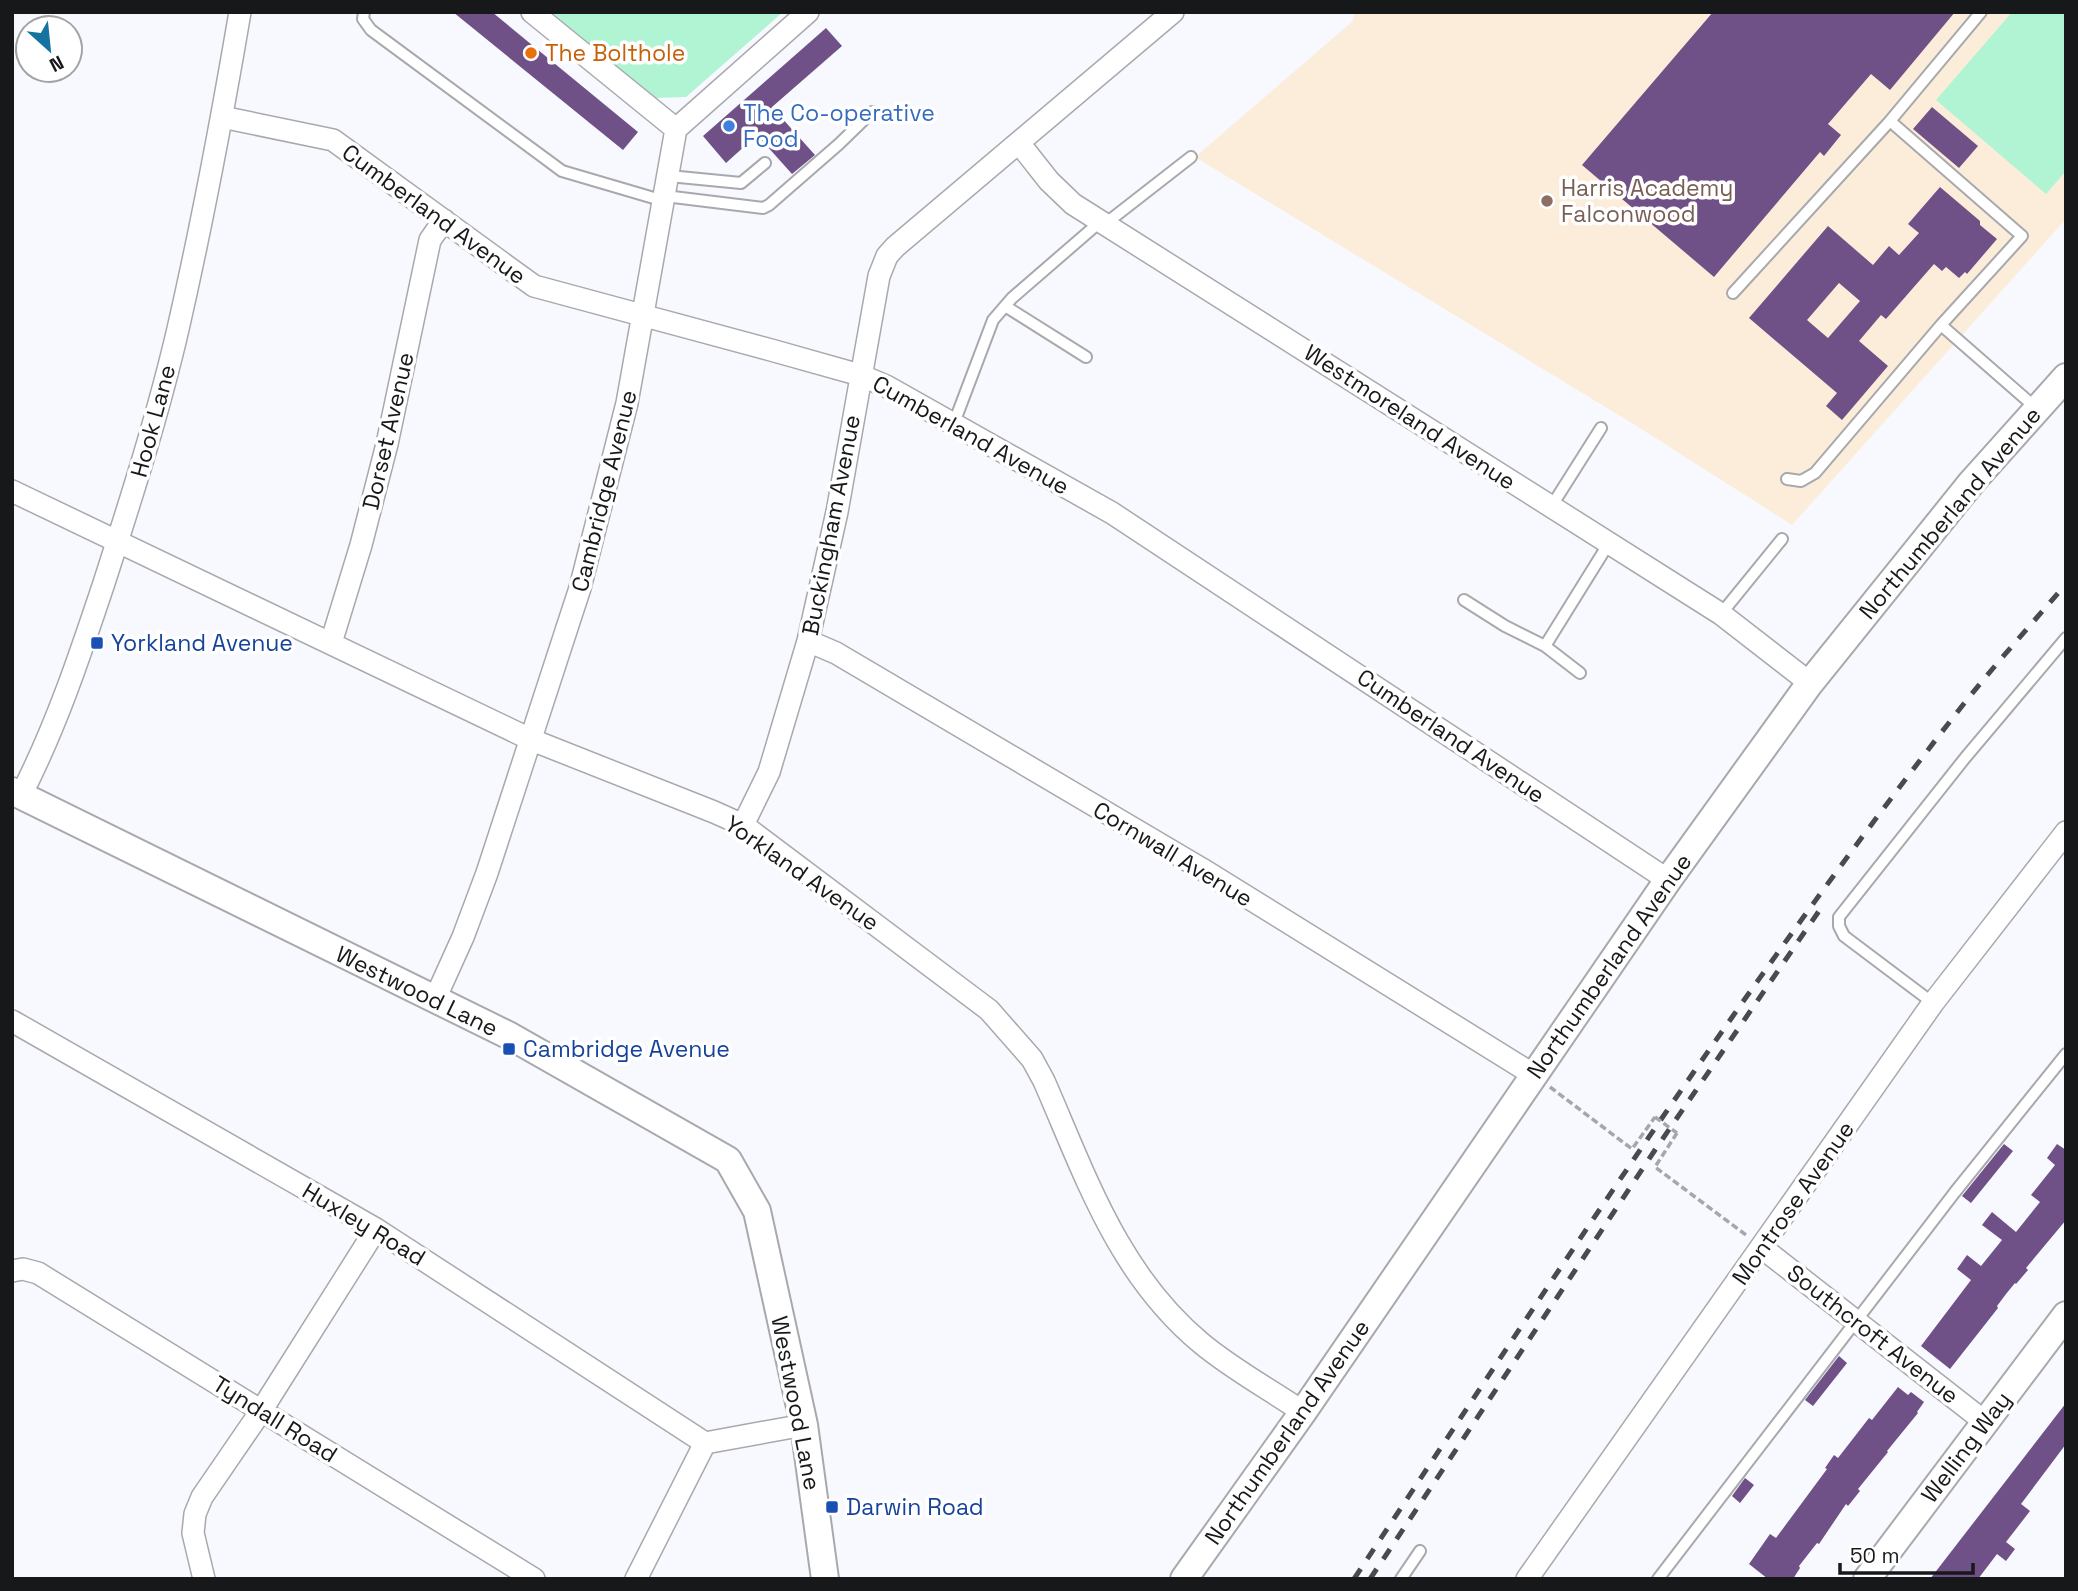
<svg xmlns="http://www.w3.org/2000/svg" width="2078" height="1591" font-family="'Space Grotesk',sans-serif">
<style>
.education{fill:#fcedda}
.green{fill:#b1f4d3}
.building{fill:#6f5187;fill-rule:evenodd}
.lines{fill:none;stroke-linecap:round;stroke-linejoin:round}
.service-casing{stroke:#a7a9ad;stroke-width:14}
.minor-casing{stroke:#a7a9ad;stroke-width:24}
.tertiary-casing{stroke:#a7a9ad;stroke-width:30}
.path{stroke:#a6a7ab;stroke-width:3.5;stroke-dasharray:7 3.5;stroke-linecap:butt}
.service{stroke:#fff;stroke-width:10}
.minor{stroke:#fff;stroke-width:21}
.tertiary{stroke:#fff;stroke-width:26}
.rail{stroke:#494a4c;stroke-width:5;stroke-dasharray:12 12;stroke-linecap:butt}
.path-bridge{stroke:#a6a7ab;stroke-width:3.5;stroke-dasharray:7 3.5;stroke-linecap:butt}
.food-dot{fill:#e8710a;stroke:#fff;stroke-width:2.5}
.shop-dot{fill:#3f7fe0;stroke:#fff;stroke-width:2.5}
.education-dot{fill:#8d6e63;stroke:#fff;stroke-width:2.5}
.transit-dot{fill:#1a4fb4;stroke:#fff;stroke-width:2.5}
.labels{text-anchor:middle;dominant-baseline:central;stroke-width:7;stroke-linejoin:round;paint-order:stroke}
.food-label{font-size:23px;fill:#c56008;stroke:#fff;text-anchor:start}
.shop-label{font-size:23px;fill:#366cbe;stroke:#fff;text-anchor:start}
.education-label{font-size:23px;fill:#785e54;stroke:#fff;text-anchor:start}
.street-label{font-size:23px;fill:#171819;stroke:#fff}
.transit-label{font-size:23px;fill:#164399;stroke:#fff;text-anchor:start}
</style>
<rect width="100%" height="100%" fill="#f7f9fe"/>
<!-- education -->
<path class="education" d="M1354,12H2066V219L1792,525L1635,425L1195,157L1353,21Z"/>
<!-- green -->
<path class="green" d="M551,12H783L686,97L655,98Z
M2012,12H2066V171L2046,194L1936,100Z"/>
<!-- building -->
<path class="building" d="M453,12H492L638,132L623,150Z
M1713,12H1955L1890,90L1871,74L1828,124L1841,135L1824,156L1820,152L1714,277L1582,165Z
M826,28L842,46L772,107L815,155L792,174L757,135L726,163L703,136Z
M1932,107L1978,146L1959,168L1913,129Z
M1940,187L1980,221V225L1997,239L1967,274L1965,272L1959,278L1946,267L1942,271L1934,264L1886,319L1881,315L1859,341L1888,366L1842,420L1826,406L1837,393L1749,318L1828,226L1873,265L1889,246L1899,255L1919,233L1908,224ZM1839,283L1860,301L1828,338L1807,320Z
M2004,1144L2013,1151L1971,1203L1962,1196Z
M2057,1144L2066,1150V1220L2026,1268L2028,1270L2016,1284L2015,1283L2006,1294L1997,1306L1998,1308L1950,1369L1921,1346L1971,1280L1957,1269L1967,1255L1981,1266L2002,1240L1982,1225L1992,1212L2016,1232L2040,1202L2031,1195L2055,1165L2047,1158Z
M1839,1356L1847,1363L1813,1406L1805,1400Z
M1898,1387L1908,1395L1911,1392L1924,1402L1917,1412L1918,1413L1887,1451L1888,1452L1858,1489L1860,1491L1848,1506L1846,1504L1819,1544L1817,1543L1799,1566L1800,1568L1793,1579H1768L1749,1564L1770,1534L1776,1538L1827,1469L1825,1468L1834,1455L1838,1458L1869,1418L1872,1420Z
M2066,1403V1444L2021,1504L2030,1511L2006,1542L2015,1549L2006,1561L1997,1554L1978,1579H1930Z
M1745,1478L1754,1485L1740,1503L1732,1496Z"/>
<g class="lines">
<!-- service casing -->
<g class="service-casing">
<path id="service" d="M364,12L363,19L371,30L562,171L664,201
M669,176L741,183L765,163
M665,196L763,208L769,205L839,144L872,112
M1105,224L1191,157
M1733,293L1890,121
M1005,306L1086,357
M1941,325L2036,408
M954,423L993,320L1012,298L1101,221
M1787,479L1801,481L1815,473L1941,325L2022,236L1890,121L1981,12
M1551,507L1601,428
M1464,600L1505,626L1545,646
M1721,614L1782,539
M1580,673L1545,646L1609,543
M1933,1003L1844,936L1839,926V917L1965,758L2066,638
M1401,1579L1420,1551
M1658,1579L1955,1192L2066,1054"/>
</g>
<!-- minor casing -->
<g class="minor-casing">
<path id="minor" d="M532,12L676,129
M222,117L333,140L534,286L771,350L860,375L886,386L1112,513L1668,880
M1019,143L1049,181L1073,204L1721,614L1810,683
M12,491L532,740L714,812L743,825L989,1010L1032,1059L1044,1081C1086,1177 1118,1274 1201,1343C1232,1369 1269,1389 1303,1412
M808,641L836,653L1202,869L1534,1075
M331,643L361,545L387,444L430,240L444,220
M21,795C56,727 80,655 104,583C131,499 158,415 178,329C202,224 222,118 240,12
M743,825L769,772L808,641L837,512L879,276L887,256L895,247L1173,12
M435,999L463,937L487,873L580,588L627,403L676,129L808,12
M12,1021L376,1229L705,1443
M1761,1247L1985,1422
M12,1271L23,1269L38,1273L534,1579
M705,1443L804,1425
M204,1579L193,1533L195,1514L202,1497L261,1411L376,1229
M636,1579L705,1443
M1527,1579L1933,1003L2066,832"/>
</g>
<!-- tertiary casing -->
<g class="tertiary-casing">
<path id="tertiary" d="M12,791L510,1036L728,1160L757,1211L804,1425L825,1579
M1184,1579L1303,1412L1668,880L1810,683L1971,483L2066,377
M1867,1579L2066,1315"/>
</g>
<!-- path -->
<path class="path" d="M1550,1087L1632,1149L1655,1117
M1677,1133L1655,1167L1746,1235"/>
<!-- service -->
<use href="#service" class="service"/>
<!-- minor -->
<use href="#minor" class="minor"/>
<!-- tertiary -->
<use href="#tertiary" class="tertiary"/>
<!-- rail -->
<path class="rail" d="M1354,1579C1548,1286 1739,992 1955,715C1990,670 2029,627 2066,584
M1370,1579L1655,1150L1819,911"/>
<!-- path-bridge -->
<path class="path-bridge" d="M1655,1117L1677,1133"/>
</g>
<!-- markers -->
<circle class="food-dot" cx="531" cy="53" r="7"/>
<circle class="shop-dot" cx="729" cy="126" r="7"/>
<circle class="education-dot" cx="1547" cy="201" r="7"/>
<g class="transit-dot">
<rect x="90" y="636" width="14" height="14" rx="3.5"/>
<rect x="502" y="1042" width="14" height="14" rx="3.5"/>
<rect x="825" y="1500" width="14" height="14" rx="3.5"/>
</g>
<g class="labels">
<!-- food labels -->
<g class="food-label">
<text x="545" y="53">The Bolthole</text>
</g>
<!-- shop labels -->
<g class="shop-label">
<text x="743" y="113">The Co-operative<tspan x="743" dy="26">Food</tspan></text>
</g>
<!-- education labels -->
<g class="education-label">
<text x="1561" y="188">Harris Academy<tspan x="1561" dy="26">Falconwood</tspan></text>
</g>
<!-- street labels -->
<g class="street-label">
<text transform="translate(434 214) rotate(36)">Cumberland Avenue</text>
<text transform="translate(1410 417) rotate(33)">Westmoreland Avenue</text>
<text transform="translate(153 421) rotate(-75)">Hook Lane</text>
<text transform="translate(388 431) rotate(-77)">Dorset Avenue</text>
<text transform="translate(971 435) rotate(29)">Cumberland Avenue</text>
<text transform="translate(604 491) rotate(-76)">Cambridge Avenue</text>
<text transform="translate(1950 513) rotate(-50)">Northumberland Avenue</text>
<text transform="translate(831 525) rotate(-79)">Buckingham Avenue</text>
<text transform="translate(1451 736) rotate(34)">Cumberland Avenue</text>
<text transform="translate(1173 854) rotate(31)">Cornwall Avenue</text>
<text transform="translate(802 873) rotate(35)">Yorkland Avenue</text>
<text transform="translate(1609 966) rotate(-55)">Northumberland Avenue</text>
<text transform="translate(417 991) rotate(26)">Westwood Lane</text>
<text transform="translate(1793 1203) rotate(-55)">Montrose Avenue</text>
<text transform="translate(364 1224) rotate(31)">Huxley Road</text>
<text transform="translate(1873 1334) rotate(38)">Southcroft Avenue</text>
<text transform="translate(796 1403) rotate(79)">Westwood Lane</text>
<text transform="translate(275 1419) rotate(32)">Tyndall Road</text>
<text transform="translate(1287 1432) rotate(-55)">Northumberland Avenue</text>
<text transform="translate(1966 1447) rotate(-53)">Welling Way</text>
</g>
<!-- transit labels -->
<g class="transit-label">
<text x="111" y="643">Yorkland Avenue</text>
<text x="523" y="1049">Cambridge Avenue</text>
<text x="846" y="1507">Darwin Road</text>
</g>
</g>
<!-- border -->
<rect width="2078" height="1591" fill="none" stroke="#171819" stroke-width="28"/>
<!-- north arrow -->
<g transform="translate(49 49) rotate(153)"><circle r="33" fill="#ffffff" stroke="#a2a3a3" stroke-width="2"/>
<path d="M0-5L12 26L0 18L-12 26Z" fill="#1573a1"/>
<text y="-10" font-size="19" font-weight="bold" text-anchor="middle" fill="#171819">N</text>
</g>
<!-- scale -->
<path d="M1840 1563v10h133v-10" fill="none" stroke="#171819" stroke-width="3.5"/>
<text x="1850" y="1563" font-size="21" fill="#171819" stroke="#ffffff" stroke-width="5" paint-order="stroke">50 m</text>
</svg>
